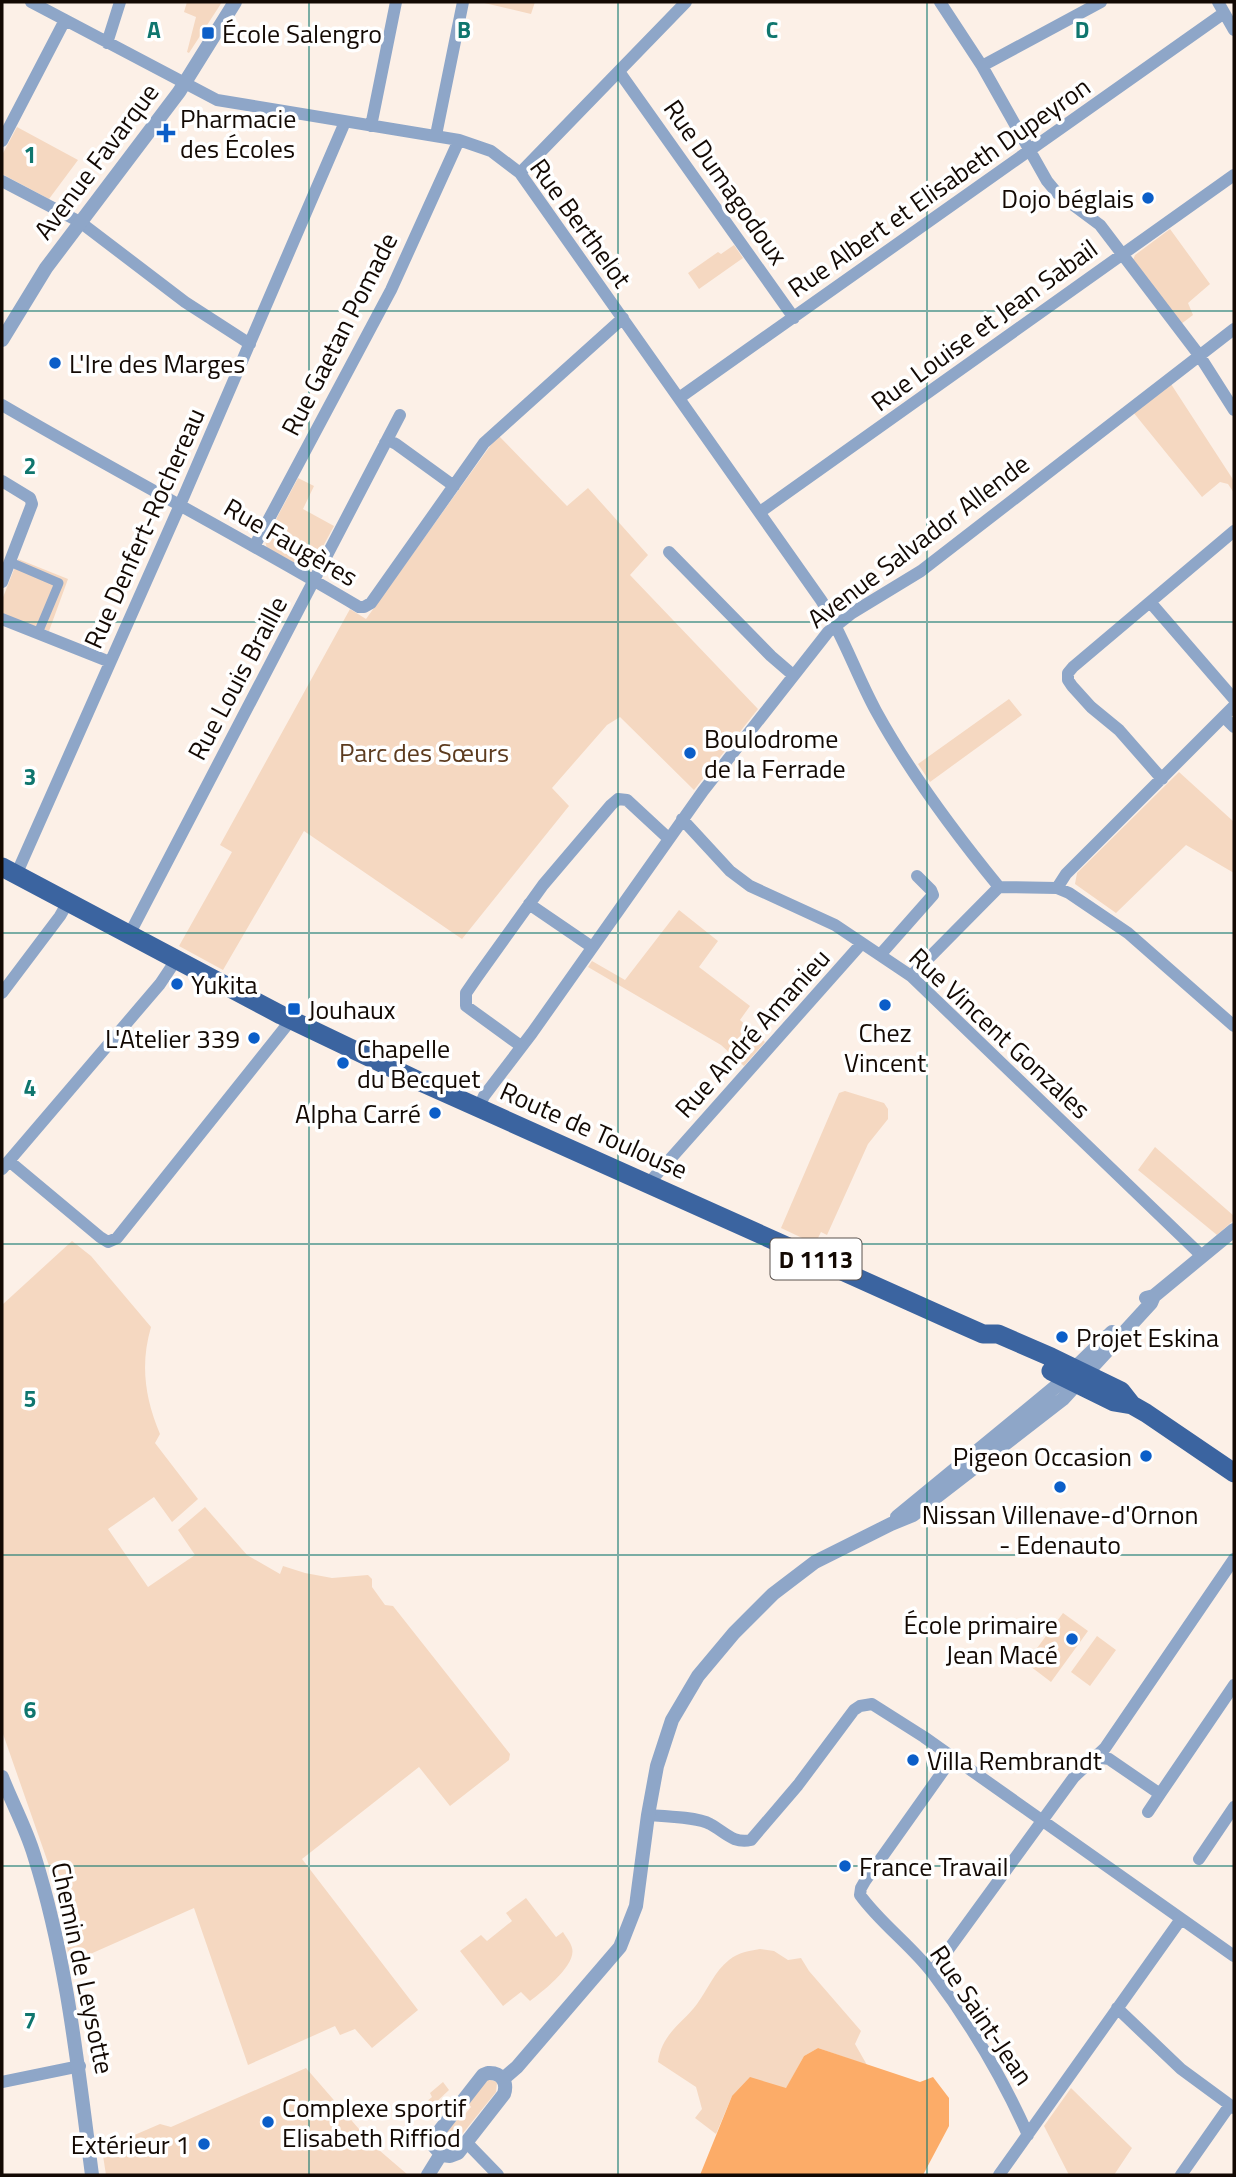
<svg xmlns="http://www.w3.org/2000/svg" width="1236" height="2177" font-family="'Titillium Web',sans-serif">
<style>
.green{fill:#f5d8c1}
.forest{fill:#fcac68}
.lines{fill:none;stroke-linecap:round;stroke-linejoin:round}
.pedestrian{stroke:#8ea6c8;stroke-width:9}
.minor{stroke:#8ea6c8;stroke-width:12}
.tertiary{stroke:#8ea6c8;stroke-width:14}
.primary{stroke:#3b64a0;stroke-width:19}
.grid{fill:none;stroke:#0f766e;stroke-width:2;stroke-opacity:0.55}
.poi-dot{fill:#0b5ec8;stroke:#fff;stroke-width:2.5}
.labels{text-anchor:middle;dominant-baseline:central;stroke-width:7;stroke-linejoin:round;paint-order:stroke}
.shield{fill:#fff;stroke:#5a534f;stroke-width:2}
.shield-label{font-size:24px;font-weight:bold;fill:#130903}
.poi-label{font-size:26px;fill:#130903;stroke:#fff;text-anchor:start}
.street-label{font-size:26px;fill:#130903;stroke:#fff}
.park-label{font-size:26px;fill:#5c3b1f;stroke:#fff}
.grid-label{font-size:23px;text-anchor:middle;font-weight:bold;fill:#0f766e;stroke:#fff;stroke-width:7;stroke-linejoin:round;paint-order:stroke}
</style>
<rect width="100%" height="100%" fill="#fcf0e7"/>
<!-- green -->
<path class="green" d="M187,2H222L189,53L187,52L196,17L184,12Z
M480,2H535L531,14Z
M17,127L78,160L49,199L2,174V155Z
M1170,229L1210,284L1188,303L1193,315L1181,324L1133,260L1135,255Z
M734,245L743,258L699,289L688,273L718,252L721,254Z
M1171,384L1234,481V493L1228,484L1220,482L1202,497L1133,412Z
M498,435L567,506L588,488L648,555L630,575L758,709L694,790L620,717L607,725L552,788L569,806L462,939L304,831L223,970L179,946L232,852L220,845L350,609L366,619Z
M298,478L314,486L303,509L334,526L312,567L303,569L267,549L265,540Z
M18,559L68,579L49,631L2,615V600Z
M1009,699L1022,715L930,782L918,764Z
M1179,772L1234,822V873L1186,845L1116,913L1075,884L1077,873Z
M679,910L718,941L699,967L750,1006L740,1020L765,1042L744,1066L721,1045L588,967L592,961L625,980Z
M845,1091L884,1103L888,1109V1119L868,1144L827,1235L821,1232L815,1244L781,1228L839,1093Z
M1155,1147L1234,1216V1220L1217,1235L1138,1170Z
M72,1241L91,1256L151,1327C140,1365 145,1398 160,1434L155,1443L198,1499L172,1522L154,1497L108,1529L148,1587L195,1555L178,1530L205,1507L247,1555L280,1574L283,1566L305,1573L332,1578L368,1575L372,1579V1587L385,1605L393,1606L510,1754L509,1760L450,1806L419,1767L302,1859L418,2010L372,2048L355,2029L340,2035L335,2026L248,2065L194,1908L70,1963L53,1877L2,1731V1305Z
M1063,1613L1088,1631L1051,1682L1026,1663Z
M1097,1636L1116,1650L1090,1686L1071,1672Z
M526,1898L556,1937L563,1932C566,1937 571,1943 572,1948C577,1965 542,1992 530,2001L521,1992L503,2006L460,1951L481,1935L487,1941L512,1921L506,1913Z
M760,1949L774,1951L788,1960L801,1958L809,1971L861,2031L855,2044L867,2065L818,2048L804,2056L786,2089L732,2096L716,2134L695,2118L702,2109L696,2087L658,2062C662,2033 682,2024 697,2004C708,1989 714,1972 729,1960C739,1952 749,1951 760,1949Z
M306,2068L372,2144L408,2175H106L102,2149L160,2124L171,2127Z
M488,2079L497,2082L496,2092L451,2148L443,2149L440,2138L456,2118L461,2119L471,2107L468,2103Z
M443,2082L449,2090L430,2108L426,2102L432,2097L430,2093Z
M1071,2088L1132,2148L1114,2175H1069L1044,2126Z"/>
<!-- forest -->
<path class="forest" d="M818,2048L920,2082L933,2077L949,2098V2126L923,2175H700L732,2096L750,2077L786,2088L804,2056Z"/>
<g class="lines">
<!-- pedestrian -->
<path class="pedestrian" d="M10,562L59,583L38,633"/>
<!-- minor -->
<path class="minor" d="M31,2L217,100L459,140L491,151L520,173L821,600C843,635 856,674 876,711C910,773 954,832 999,887L1057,888L1069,893L1128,933L1234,1026
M940,2L982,66L1047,181L1057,193L1100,225L1199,355L1234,410
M1218,2L1234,30
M107,43L120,2
M982,66L1101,2
M620,73L794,318
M371,126L396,2
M436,135L463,2
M2,141L65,20
M520,173L686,2
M2,181L80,222L185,302L250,344
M679,398L1224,13
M2,405C120,474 241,537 359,607H364L371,603L484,443L623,318
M385,443L390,441L396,444L454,486
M2,481L30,498L32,504L2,582
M760,512L1234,175
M255,545L391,290L459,140
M669,552L771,656L793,675
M1150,602L1234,699
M2,619L110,662
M1224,717L1234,727
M1162,779L1119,730L1091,707L1072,686L1068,680V673L1073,667L1234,531
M682,819L730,871L750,886L835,925L911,976L1202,1256
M16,875L180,505L345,122
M1057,888L1066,874L1234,706
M529,904L592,947
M129,935L400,415
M880,955L933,895L931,890L917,876
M911,976L999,887
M2,993L60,916L68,902
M521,1046L466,1006V993L477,977L543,885L611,805L618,799L627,800L668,838
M479,1107L484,1096L532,1033L703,791L828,632L852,613L921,571L1234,329
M9,1161L100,1237L108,1242L117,1238L291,1020
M2,1169L160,984L176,960
M648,1184L862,943
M953,1757L865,1881L861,1888L860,1895C881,1924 912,1946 933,1974C970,2023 1003,2079 1028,2135
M1096,1757L1109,1759L1160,1794L1234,1685
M1148,1812L1160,1794
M648,1815C663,1816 698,1817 710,1824C725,1832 733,1844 751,1840L798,1785L854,1710L860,1706L872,1704L924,1737L1234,1956
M1199,1859L1234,1807
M932,1972L1074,1777L1105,1748L1234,1559
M1117,2008L1181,2069L1234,2108
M2,2082L80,2066
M466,2142L498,2175
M999,2175L1181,1919
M1181,2175L1230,2105"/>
<!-- tertiary -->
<path class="tertiary" d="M2,340L46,268L179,92L235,2
M1146,1298L1154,1296L1234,1230
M897,1517L1054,1388L1112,1332
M2,1777C12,1803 26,1828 34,1855C67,1959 78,2068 92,2175
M488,2073C501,2072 508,2082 504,2094L458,2153L450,2156L442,2155L434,2146L437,2134L483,2075Z
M503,2079L517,2067L620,1947L636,1906L648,1815L657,1766L672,1720L698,1676L734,1633L773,1594L815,1562L891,1524L913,1515L1063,1399L1151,1303L1154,1296
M428,2175L441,2154"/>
<!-- primary -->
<path class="primary" d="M2,867L281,1015L421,1082L949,1319L983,1334H998L1051,1357L1121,1391L1132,1405
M1051,1371L1114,1402L1132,1405L1146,1413L1234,1473"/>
</g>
<!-- grid -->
<path class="grid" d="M309,2V2175M618,2V2175M927,2V2175M2,311H1234M2,622H1234M2,933H1234M2,1244H1234M2,1555H1234M2,1866H1234"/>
<!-- markers -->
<g class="poi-dot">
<rect x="201" y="26" width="14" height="14" rx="3.5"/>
<path d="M162.5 122.5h7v7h7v7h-7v7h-7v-7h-7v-7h7z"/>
<circle cx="1148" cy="198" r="7"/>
<circle cx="55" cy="363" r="7"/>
<circle cx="690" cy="753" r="7"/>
<circle cx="177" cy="984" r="7"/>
<circle cx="885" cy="1005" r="7"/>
<rect x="287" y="1002" width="14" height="14" rx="3.5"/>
<circle cx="254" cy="1038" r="7"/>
<circle cx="343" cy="1063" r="7"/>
<circle cx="435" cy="1113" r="7"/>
<circle cx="1062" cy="1337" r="7"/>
<circle cx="1146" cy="1456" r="7"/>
<circle cx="1060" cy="1487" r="7"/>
<circle cx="1072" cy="1639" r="7"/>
<circle cx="913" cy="1760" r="7"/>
<circle cx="845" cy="1866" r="7"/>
<circle cx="268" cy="2122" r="7"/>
<circle cx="204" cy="2144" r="7"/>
</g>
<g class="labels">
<!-- shield labels -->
<rect class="shield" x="770.5" y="1238.5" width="91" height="41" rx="5"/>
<g class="shield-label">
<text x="816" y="1259">D 1113</text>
</g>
<!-- poi labels -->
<g class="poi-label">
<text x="222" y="33">École Salengro</text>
<text x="180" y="118">Pharmacie<tspan x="180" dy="30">des Écoles</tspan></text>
<text x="1134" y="198" text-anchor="end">Dojo béglais</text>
<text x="69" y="363">L'Ire des Marges</text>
<text x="704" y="738">Boulodrome<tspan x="704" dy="30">de la Ferrade</tspan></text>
<text x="191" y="984">Yukita</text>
<text x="308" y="1009">Jouhaux</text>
<text x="885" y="1032" text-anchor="middle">Chez<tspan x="885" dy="30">Vincent</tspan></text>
<text x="240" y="1038" text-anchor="end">L'Atelier 339</text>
<text x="357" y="1048">Chapelle<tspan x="357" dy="30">du Becquet</tspan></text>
<text x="421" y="1113" text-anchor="end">Alpha Carré</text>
<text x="1076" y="1337">Projet Eskina</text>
<text x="1132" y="1456" text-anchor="end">Pigeon Occasion</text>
<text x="1060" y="1514" text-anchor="middle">Nissan Villenave-d'Ornon<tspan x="1060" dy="30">- Edenauto</tspan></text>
<text x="1058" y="1624" text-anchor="end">École primaire<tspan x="1058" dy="30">Jean Macé</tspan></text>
<text x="927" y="1760">Villa Rembrandt</text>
<text x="859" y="1866">France Travail</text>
<text x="282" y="2107">Complexe sportif<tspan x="282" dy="30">Elisabeth Riffiod</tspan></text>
<text x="190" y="2144" text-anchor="end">Extérieur 1</text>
</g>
<!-- street labels -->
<g class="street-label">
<text transform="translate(96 161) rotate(-53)">Avenue Favarque</text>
<text transform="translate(726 182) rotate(55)">Rue Dumagodoux</text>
<text transform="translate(939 187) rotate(-35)">Rue Albert et Elisabeth Dupeyron</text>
<text transform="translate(581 223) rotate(54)">Rue Berthelot</text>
<text transform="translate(984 325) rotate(-36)">Rue Louise et Jean Sabail</text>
<text transform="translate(339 334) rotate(-63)">Rue Gaetan Pomade</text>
<text transform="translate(144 528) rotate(-66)">Rue Denfert-Rochereau</text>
<text transform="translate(918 541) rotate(-37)">Avenue Salvador Allende</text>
<text transform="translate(291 542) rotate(30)">Rue Faugères</text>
<text transform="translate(237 678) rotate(-62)">Rue Louis Braille</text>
<text transform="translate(752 1033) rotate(-48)">Rue André Amanieu</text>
<text transform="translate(1000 1033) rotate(43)">Rue Vincent Gonzales</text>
<text transform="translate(594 1130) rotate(24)">Route de Toulouse</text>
<text transform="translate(83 1968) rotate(78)">Chemin de Leysotte</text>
<text transform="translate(982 2015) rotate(56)">Rue Saint-Jean</text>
</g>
<!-- park labels -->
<g class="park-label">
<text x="424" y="752">Parc des Sœurs</text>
</g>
</g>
<g class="grid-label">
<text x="154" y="38">A</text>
<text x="464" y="38">B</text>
<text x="772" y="38">C</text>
<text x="1082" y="38">D</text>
<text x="30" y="163">1</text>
<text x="30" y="474">2</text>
<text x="30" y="785">3</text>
<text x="30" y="1096">4</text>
<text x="30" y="1407">5</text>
<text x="30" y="1718">6</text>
<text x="30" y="2029">7</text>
</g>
<!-- border -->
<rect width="1236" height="2177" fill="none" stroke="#130903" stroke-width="7"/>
</svg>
